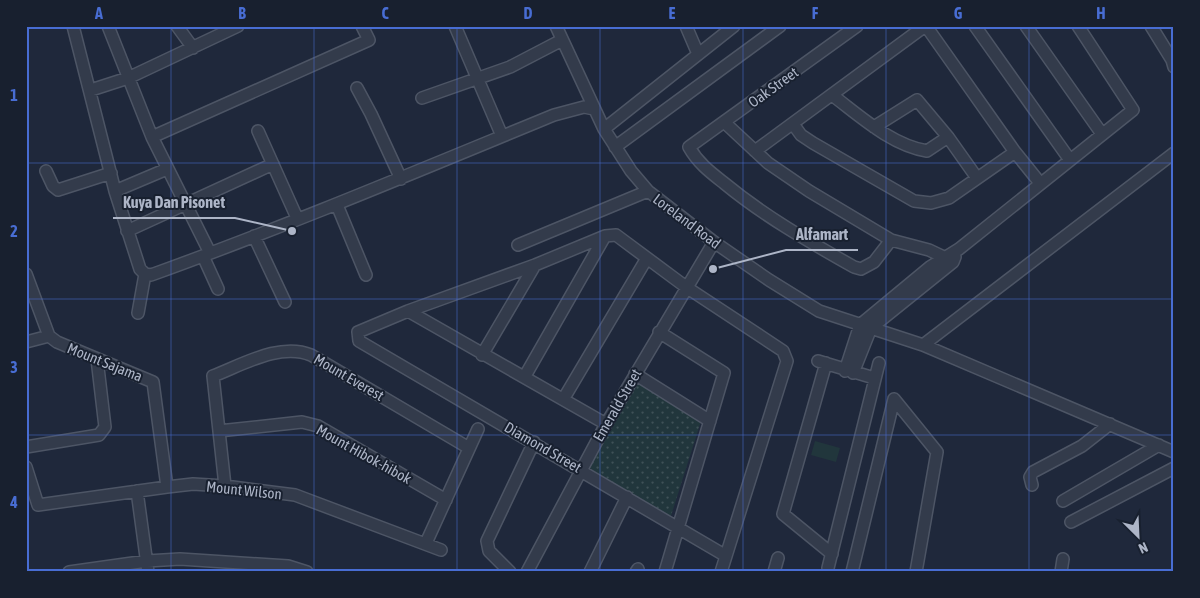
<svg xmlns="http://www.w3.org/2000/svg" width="1200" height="598" font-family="'Asap Condensed',sans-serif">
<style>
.grass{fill:url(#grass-dots)}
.pitch{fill:#21363c}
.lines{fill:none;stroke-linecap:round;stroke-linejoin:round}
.minor-casing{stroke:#4d5565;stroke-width:14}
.minor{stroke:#333b4b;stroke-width:11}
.grid{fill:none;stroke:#486dd3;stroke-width:1;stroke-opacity:0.55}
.labels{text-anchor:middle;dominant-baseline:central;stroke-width:4;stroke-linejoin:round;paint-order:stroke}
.street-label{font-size:15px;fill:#adb5c7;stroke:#18202f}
.leader{fill:none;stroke:#adb5c7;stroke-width:2}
.callout-dot{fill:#adb5c7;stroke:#18202f;stroke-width:2}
.callout-label{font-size:16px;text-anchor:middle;font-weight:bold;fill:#adb5c7;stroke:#18202f;stroke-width:4;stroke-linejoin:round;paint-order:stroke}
.neatline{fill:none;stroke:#486dd3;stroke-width:2}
.grid-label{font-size:16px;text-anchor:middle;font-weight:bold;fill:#486dd3}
</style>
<defs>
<pattern id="grass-dots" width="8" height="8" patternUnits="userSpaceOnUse" patternTransform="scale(1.25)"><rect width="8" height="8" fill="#21363c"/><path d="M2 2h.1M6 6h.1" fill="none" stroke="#3f5157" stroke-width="1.8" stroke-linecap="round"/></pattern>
</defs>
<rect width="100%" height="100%" fill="#1f283b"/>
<!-- grass -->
<path class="grass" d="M638,382L701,421L670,519L589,469Z"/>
<!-- pitch -->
<path class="pitch" d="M815,441L840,448L836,462L811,455Z"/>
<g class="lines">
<!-- minor casing -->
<g class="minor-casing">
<path id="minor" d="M73,26L115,191L140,269L145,274L138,313
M108,26L152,137L210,253
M177,26L193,48
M455,26L502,136
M556,26L604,129L631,171L648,191L714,242L769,280L819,311L923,345L1174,452
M686,26L698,54
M857,26L689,147C698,163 710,172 724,183C764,216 808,241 854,267L861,269L874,262L891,240
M926,26L1015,152L1040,183
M975,26L1070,160
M1026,26L1102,134
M1151,26L1172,60L1174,67
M357,88L371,114L401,179
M91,90L128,78L238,26
M832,95C860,116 891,145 927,151L948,137
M422,98L510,67L562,40
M724,122L768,163L809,191L891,240L929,250L950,260
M793,124L801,135L813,143L914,201L931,203L949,198L1015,152
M874,127L917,100L948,137L977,178
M604,129L734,26
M258,131L297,218
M152,137L369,40L362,26
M615,147L780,26
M755,151L925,26
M46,171L53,186L58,190L111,173
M115,191L167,169
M337,205L366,275
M127,231L273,164
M254,236L285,302
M518,245L648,191
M203,256L218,289
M26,274L49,336L57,342L153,382L167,487
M145,274L151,275C287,226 420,170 554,115L584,107L594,109
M408,311L606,424
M659,332L724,373L665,572
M26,342L49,336
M923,345L1174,153
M482,355L535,265
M818,361L874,378
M826,363L783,514L832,554
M845,371L860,325L930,267L959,249L1133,110L1078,26
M853,373L871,328L953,262L955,257
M635,374L710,421
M525,376L605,236
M564,398L647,258
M894,399L937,452L916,572
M219,431L302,422L318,426L446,500
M26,447L99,435L105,427L97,359
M26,467L38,505L167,487L193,484L225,486L295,495L441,550
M1032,485L1030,477L1033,472L1082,446L1110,424
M225,486L213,376C242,365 280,342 311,355L469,448
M137,491L148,572
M1063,501L1159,445
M1071,522L1174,468
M426,543L478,429
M828,568L879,363
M69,572L147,561L180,559L288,566L307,572
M510,572L489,551L487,541L534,442
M527,572L606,424L714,242
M590,572L627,497
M636,572L638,569
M721,572L787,361L783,351L686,287L616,235L605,236L535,265L408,311L358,332L359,341L726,556
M774,572L778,558
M852,572L894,399
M1061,572L1063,559"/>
</g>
<!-- minor -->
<use href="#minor" class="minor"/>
</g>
<!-- grid -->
<path class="grid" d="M171,26V572M314,26V572M457,26V572M600,26V572M743,26V572M886,26V572M1029,26V572M26,163H1174M26,299H1174M26,435H1174"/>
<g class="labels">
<!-- street labels -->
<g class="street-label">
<text transform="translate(773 87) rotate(-36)">Oak Street</text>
<text transform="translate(687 221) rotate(37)">Loreland Road</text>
<text transform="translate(105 362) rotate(22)">Mount Sajama</text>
<text transform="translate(349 377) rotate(30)">Mount Everest</text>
<text transform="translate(617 405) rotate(-60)">Emerald Street</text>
<text transform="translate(543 447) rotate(30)">Diamond Street</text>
<text transform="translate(364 454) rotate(29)">Mount Hibok-hibok</text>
<text transform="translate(244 490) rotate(6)">Mount Wilson</text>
</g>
</g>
<!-- callouts -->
<path class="leader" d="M292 231L235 218H113M713 269L786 250H858"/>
<g class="callout-dot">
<circle cx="292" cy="231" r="5"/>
<circle cx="713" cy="269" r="5"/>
</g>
<g class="callout-label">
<text x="174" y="208">Kuya Dan Pisonet</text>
<text x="822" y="240">Alfamart</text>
</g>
<!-- border -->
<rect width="1200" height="598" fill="none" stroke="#18202f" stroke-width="55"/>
<!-- north arrow -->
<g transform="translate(1138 536) rotate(156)" stroke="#18202f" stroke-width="4" paint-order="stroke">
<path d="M0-4L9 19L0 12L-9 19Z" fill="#adb5c7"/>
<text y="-8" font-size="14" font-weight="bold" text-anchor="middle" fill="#adb5c7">N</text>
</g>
<rect x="28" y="28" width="1144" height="542" class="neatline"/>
<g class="grid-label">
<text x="99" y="19">A</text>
<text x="242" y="19">B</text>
<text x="385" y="19">C</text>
<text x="528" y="19">D</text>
<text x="672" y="19">E</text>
<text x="815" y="19">F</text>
<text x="958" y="19">G</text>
<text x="1101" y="19">H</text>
<text x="14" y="101">1</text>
<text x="14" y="237">2</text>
<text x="14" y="373">3</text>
<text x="14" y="508">4</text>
</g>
</svg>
